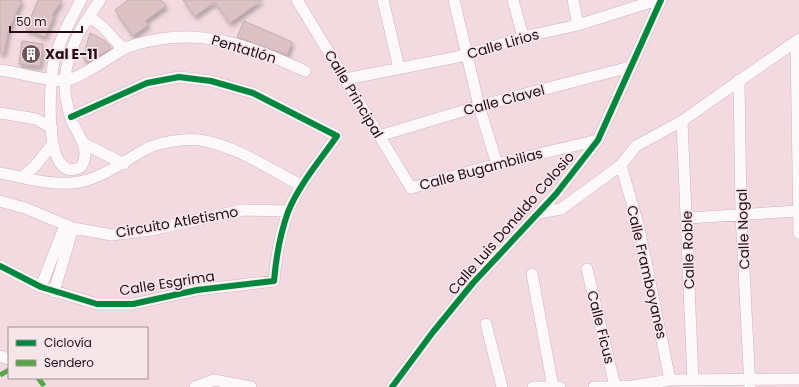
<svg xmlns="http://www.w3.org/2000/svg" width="799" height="387" font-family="Poppins,sans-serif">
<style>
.building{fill:#ddc2c5;stroke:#c6aeb0;filter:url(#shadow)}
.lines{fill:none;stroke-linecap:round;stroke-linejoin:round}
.minor-casing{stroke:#ceb5bc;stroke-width:12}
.minor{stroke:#fdf9fa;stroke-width:11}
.quiet{stroke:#53a842;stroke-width:5;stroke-dasharray:10 5;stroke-linecap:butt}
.cycleway-casing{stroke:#f5e6e9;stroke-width:8}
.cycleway{stroke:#00873e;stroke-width:6}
.labels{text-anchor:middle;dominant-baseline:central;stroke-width:3.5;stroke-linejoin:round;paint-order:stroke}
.street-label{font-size:14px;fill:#270d15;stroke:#f5e6e9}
.poi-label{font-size:14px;font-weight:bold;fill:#270d15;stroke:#f5e6e9;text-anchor:start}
</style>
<defs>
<filter id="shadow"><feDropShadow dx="2" dy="3.5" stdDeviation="2" flood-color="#0004"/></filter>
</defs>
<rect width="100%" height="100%" fill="#f2dae0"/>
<!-- building -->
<path class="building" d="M0,0H22L8,32L4,53H0Z
M38,0H62L52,15L54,16L45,37L26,29Z
M128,0H161L166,6L145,21L148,25L133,36L115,10Z
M183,0H262L230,23L215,2L195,16Z
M244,21L292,42L287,55L237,37Z
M90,33L105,41L111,49L87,62L83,58Z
M22,41L43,44L40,66L19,64Z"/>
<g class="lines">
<!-- minor casing -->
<g class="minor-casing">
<path id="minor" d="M81,0C70,20 60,39 54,61C50,79 41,188 81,167C93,149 75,132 70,116C67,105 64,90 65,80C67,49 83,24 100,0
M297,0L411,188L497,164L598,140
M383,0L399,68
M454,0L479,106L497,164
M513,0L523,37
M573,0L578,25
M89,16L103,27L123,49
M796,41L799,233
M0,70C21,73 42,80 63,81C75,81 110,57 122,50C133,44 148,41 160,39C214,31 257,49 305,71
M346,79L467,55L523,37L578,25L657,0
M739,80L741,214L750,387
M0,113L36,119L52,128
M682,121L693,380
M379,136L479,106L630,67
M83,143L124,164
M621,165L639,228L670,380
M0,173C23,177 48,185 72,183C101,180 122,162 146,149C160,142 185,138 200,140C236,146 270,169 302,186
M22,177L35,166L52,145
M0,201L25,208L73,228L112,235L150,230L243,210L288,211
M538,213L561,209L621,165L636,146L682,121L799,39
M687,218L798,211
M0,266L41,287L97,304H133L197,290L274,281C276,258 280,234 288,212C298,186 321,159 337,136L253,93L211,81L179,77L147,83L71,117
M587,269L615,386
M532,274L553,387
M41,287L65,225
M54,292L73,228
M486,324L502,387
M0,356L9,359
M195,387L214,380L251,387
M392,387L433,332L473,283L556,194L598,140L661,0
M533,387H560
M594,387L633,386L670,380L799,379"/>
</g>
<!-- minor -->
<use href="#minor" class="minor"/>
<!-- quiet -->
<path class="quiet" d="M0,375L9,370
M38,378L45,387"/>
<!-- cycleway casing -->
<g class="cycleway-casing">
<path id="cycleway" d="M0,266L41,287L97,304H133L197,290L274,281C276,258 280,234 288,212C298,186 321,159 337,136L253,93L211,81L179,77L147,83L71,117
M392,387L433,332L473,283L556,194L598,140L661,0"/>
</g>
<!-- cycleway -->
<use href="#cycleway" class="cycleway"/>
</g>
<!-- icons -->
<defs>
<g id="building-disc" transform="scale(1)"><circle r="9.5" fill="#6e555c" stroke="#f5e6e9"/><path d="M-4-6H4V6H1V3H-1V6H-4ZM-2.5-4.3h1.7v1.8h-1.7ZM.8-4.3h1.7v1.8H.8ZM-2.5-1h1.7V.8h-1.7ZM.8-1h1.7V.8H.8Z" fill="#fff"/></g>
</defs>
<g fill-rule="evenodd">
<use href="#building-disc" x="31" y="54"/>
</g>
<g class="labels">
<!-- street labels -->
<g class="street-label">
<text transform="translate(503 44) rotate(-16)">Calle Lirios</text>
<text transform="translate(244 49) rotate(17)">Pentatlón</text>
<text transform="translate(354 94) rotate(59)">Calle Principal</text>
<text transform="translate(504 100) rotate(-15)">Calle Clavel</text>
<text transform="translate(481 169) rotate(-15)">Calle Bugambilias</text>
<text transform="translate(177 222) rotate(-10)">Circuito Atletismo</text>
<text transform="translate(511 223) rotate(-49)">Calle Luis Donaldo Colosio</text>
<text transform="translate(743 229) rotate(-92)">Calle Nogal</text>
<text transform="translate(688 250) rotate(-92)">Calle Roble</text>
<text transform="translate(647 272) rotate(77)">Calle Framboyanes</text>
<text transform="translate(167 283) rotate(-9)">Calle Esgrima</text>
<text transform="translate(601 327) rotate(76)">Calle Ficus</text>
</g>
<!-- poi labels -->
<g class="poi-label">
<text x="45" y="54">Xal E-11</text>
</g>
</g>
<!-- legend -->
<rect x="8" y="327" width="140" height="52" fill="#f5e6e9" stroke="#a38f94"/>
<rect x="16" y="340" width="20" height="6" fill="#00873e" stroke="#a38f94"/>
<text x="44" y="347" font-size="12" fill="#270d15">Ciclovía</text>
<rect x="16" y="360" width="20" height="6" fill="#53a842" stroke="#a38f94"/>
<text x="44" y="367" font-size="12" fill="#270d15">Sendero</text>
<!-- scale -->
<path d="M10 26v6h72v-6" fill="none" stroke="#270d15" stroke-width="2"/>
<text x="16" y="26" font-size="12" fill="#270d15" stroke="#f5e6e9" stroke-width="3" paint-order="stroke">50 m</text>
</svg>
